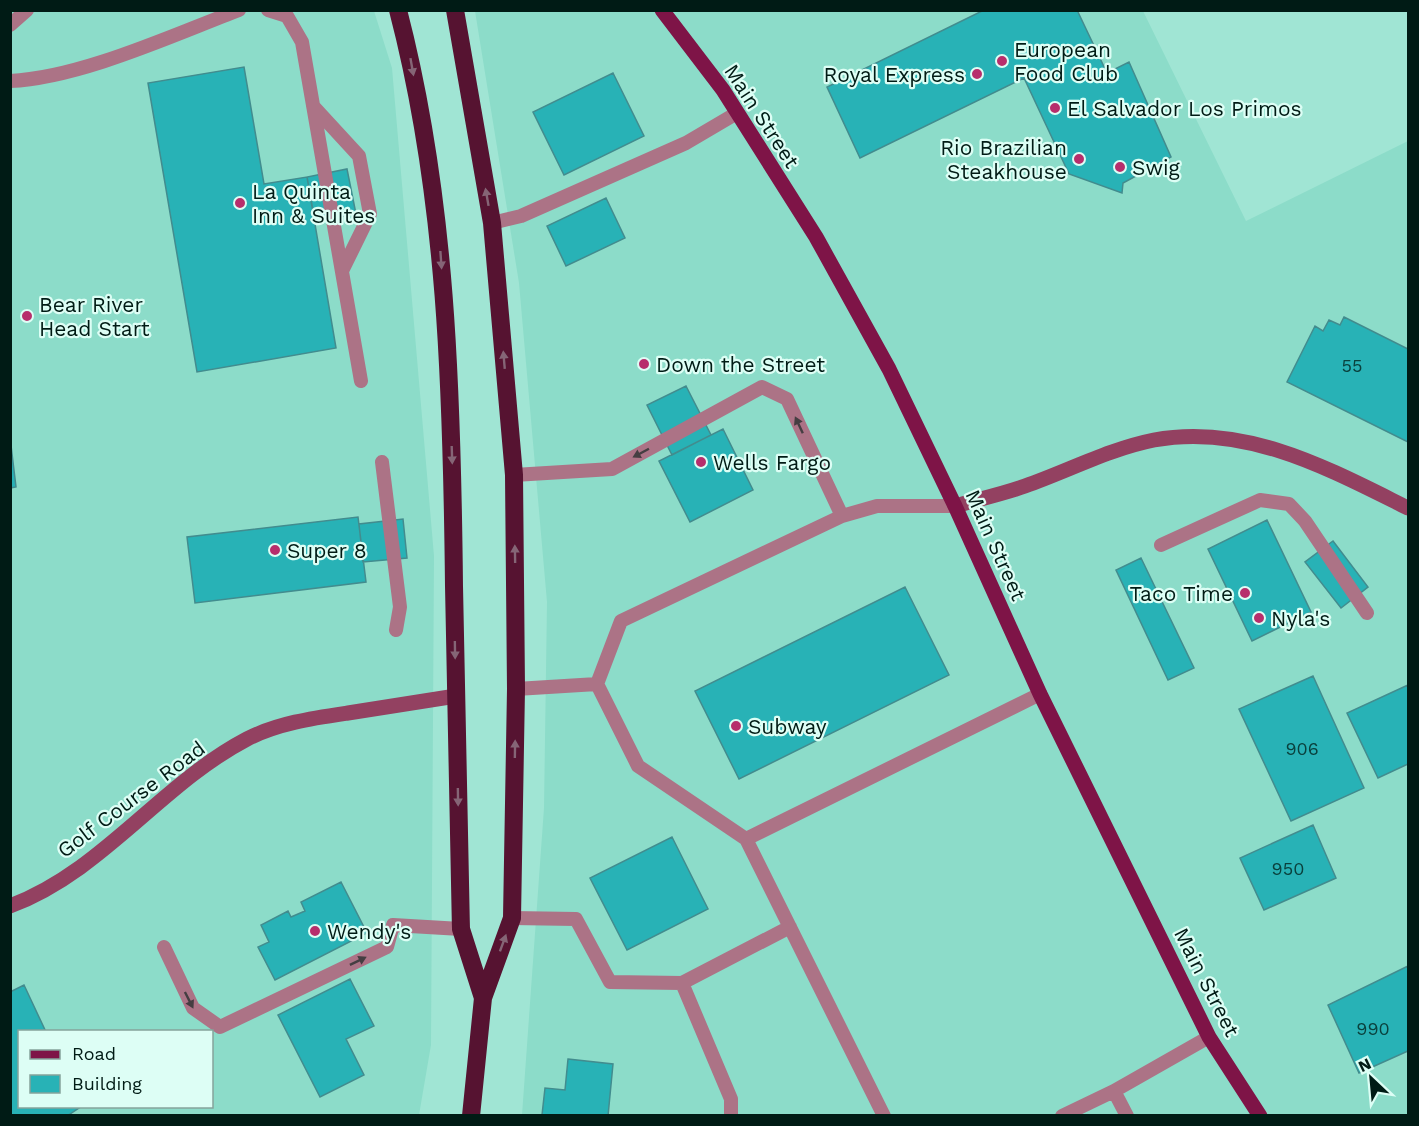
<svg xmlns="http://www.w3.org/2000/svg" width="1419" height="1126" font-family="'Work Sans',sans-serif">
<style>
.built{fill:#8cdcc9;fill-rule:evenodd}
.building{fill:#28b2b6;stroke:#428c8e;stroke-width:1.5}
.lines{fill:none;stroke-linecap:round;stroke-linejoin:round}
.lane{stroke:#ac7386;stroke-width:14}
.secondary{stroke:#934161;stroke-width:15}
.primary{stroke:#7e1447;stroke-width:15}
.highway{stroke:#561331;stroke-width:18}
.oneway{fill:#856576}
.oneway2{fill:#453e42}
.poi-dot{fill:#b72e6c;stroke:#ddfef5;stroke-width:2}
.labels{text-anchor:middle;dominant-baseline:central;stroke-width:4.5;stroke-linejoin:round;paint-order:stroke}
.number-label{font-size:18px;fill:#0a413d}
.poi-label{font-size:21px;fill:#001b15;stroke:#ddfef5;text-anchor:start}
.street-label{font-size:21px;fill:#001b15;stroke:#ddfef5}
</style>
<rect width="100%" height="100%" fill="#a0e5d4"/>
<!-- built -->
<path class="built" d="M11,11H374L392,68L434,556L431,1045L419,1115H11ZM20,1032H212V1106H20Z
M475,11H1143L1246,221L1408,141V1115H522L544,808L547,602L519,283Z"/>
<!-- building -->
<path class="building" d="M984,10H1077L1107,73L1129,62L1171,157L1123,183L1122,193L1069,174L1024,78L860,158L827,87Z
M244,67L264,184L307,177L336,348L197,372L148,83Z
M613,73L644,136L564,175L533,112Z
M347,169L356,214L315,222L307,177Z
M606,198L625,238L566,266L547,226Z
M1344,317L1408,349V442L1287,382L1315,326L1323,331L1329,320L1340,325Z
M686,386L711,435L672,455L647,405Z
M723,429L753,490L690,522L659,461Z
M10,437L16,487L10,488Z
M358,517L366,582L195,603L187,537Z
M403,519L407,558L363,562L359,524Z
M1267,520L1311,612L1252,641L1208,549Z
M1333,541L1368,587L1341,608L1305,562Z
M1141,558L1194,668L1168,680L1116,570Z
M905,587L949,675L739,779L695,691Z
M1313,676L1364,788L1291,821L1239,709Z
M1408,685V764L1378,778L1347,713Z
M1313,825L1336,878L1264,910L1240,858Z
M672,837L708,909L627,950L590,878Z
M341,882L367,933L275,980L258,947L269,942L261,925L288,911L291,917L305,911L301,902Z
M1408,966V1051L1359,1073L1328,1005Z
M350,979L374,1026L346,1039L364,1075L320,1097L278,1015Z
M24,985L46,1032H20V1106H82L67,1116H10V992Z
M568,1059L613,1064L608,1116L542,1115L545,1088L565,1090Z"/>
<g class="lines">
<!-- lane -->
<path class="lane" d="M268,10L287,16L302,42L361,381
M10,25L27,10
M10,81C80,78 173,35 239,10
M313,106L359,156L370,214L342,271
M492,223L521,216L686,143L737,113
M382,462L400,607L396,630
M514,475L612,469L762,387L787,399L842,516
M1161,545L1260,500L1289,504L1305,521L1367,613
M597,684L638,766L746,839
M516,689L597,684L621,621L842,516L877,506H955
M512,918L576,919L610,982L682,983
M164,947L193,1008L220,1027L387,947L393,925L461,929
M1114,1091L1127,1116
M731,1116V1099L682,983L790,927
M884,1116L746,839L1040,694
M1062,1116L1114,1091L1209,1037"/>
<!-- secondary -->
<path class="secondary" d="M955,506C979,499 1003,494 1025,486C1068,471 1109,449 1154,440C1246,423 1329,469 1408,508
M10,906C102,872 161,784 247,739C278,723 314,718 348,713C384,707 420,702 456,696"/>
<!-- primary -->
<path class="primary" d="M662,10L723,90L816,237L889,369L955,506L1040,694L1209,1037L1260,1116"/>
<!-- highway -->
<path class="highway" d="M398,10C447,198 452,393 454,586C456,701 458,815 461,929L483,998
M455,10L492,223L514,475L516,689L512,918L483,998L471,1116"/>
</g>
<!-- one-way arrows -->
<defs><path id="oneway-solid" d="M-6-.8H1V-3.2L6.5 0L1 3.2V.8H-6Z" transform="scale(1.5)"/></defs>
<g class="oneway">
<use href="#oneway-solid" transform="translate(412 67) rotate(80)"/>
<use href="#oneway-solid" transform="translate(487 197) rotate(-100)"/>
<use href="#oneway-solid" transform="translate(441 260) rotate(86)"/>
<use href="#oneway-solid" transform="translate(504 360) rotate(-95)"/>
<use href="#oneway-solid" transform="translate(452 455) rotate(88)"/>
<use href="#oneway-solid" transform="translate(515 554) rotate(-91)"/>
<use href="#oneway-solid" transform="translate(455 650) rotate(89)"/>
<use href="#oneway-solid" transform="translate(515 749) rotate(-89)"/>
<use href="#oneway-solid" transform="translate(458 797) rotate(89)"/>
<use href="#oneway-solid" transform="translate(503 943) rotate(-70)"/>
</g>
<g class="oneway2">
<use href="#oneway-solid" transform="translate(799 425) rotate(-115)"/>
<use href="#oneway-solid" transform="translate(641 453) rotate(152)"/>
<use href="#oneway-solid" transform="translate(358 961) rotate(-26)"/>
<use href="#oneway-solid" transform="translate(189 1000) rotate(63)"/>
</g>
<!-- markers -->
<g class="poi-dot">
<circle cx="1002" cy="61" r="6"/>
<circle cx="977" cy="74" r="6"/>
<circle cx="1055" cy="108" r="6"/>
<circle cx="1079" cy="159" r="6"/>
<circle cx="1120" cy="167" r="6"/>
<circle cx="240" cy="203" r="6"/>
<circle cx="27" cy="316" r="6"/>
<circle cx="644" cy="364" r="6"/>
<circle cx="701" cy="462" r="6"/>
<circle cx="275" cy="550" r="6"/>
<circle cx="1245" cy="593" r="6"/>
<circle cx="1259" cy="618" r="6"/>
<circle cx="736" cy="726" r="6"/>
<circle cx="315" cy="931" r="6"/>
</g>
<g class="labels">
<!-- number labels -->
<g class="number-label">
<text x="1352" y="365">55</text>
<text x="1302" y="748">906</text>
<text x="1288" y="868">950</text>
<text x="1373" y="1028">990</text>
</g>
<!-- poi labels -->
<g class="poi-label">
<text x="1014" y="49">European<tspan x="1014" dy="24">Food Club</tspan></text>
<text x="965" y="74" text-anchor="end">Royal Express</text>
<text x="1067" y="108">El Salvador Los Primos</text>
<text x="1067" y="147" text-anchor="end">Rio Brazilian<tspan x="1067" dy="24">Steakhouse</tspan></text>
<text x="1132" y="167">Swig</text>
<text x="252" y="191">La Quinta<tspan x="252" dy="24">Inn &amp; Suites</tspan></text>
<text x="39" y="304">Bear River<tspan x="39" dy="24">Head Start</tspan></text>
<text x="656" y="364">Down the Street</text>
<text x="713" y="462">Wells Fargo</text>
<text x="287" y="550">Super 8</text>
<text x="1233" y="593" text-anchor="end">Taco Time</text>
<text x="1271" y="618">Nyla's</text>
<text x="748" y="726">Subway</text>
<text x="327" y="931">Wendy's</text>
</g>
<!-- street labels -->
<g class="street-label">
<text transform="translate(762 116) rotate(57)">Main Street</text>
<text transform="translate(996 545) rotate(66)">Main Street</text>
<text transform="translate(131 799) rotate(-37)">Golf Course Road</text>
<text transform="translate(1207 982) rotate(63)">Main Street</text>
</g>
</g>
<!-- border -->
<rect width="1419" height="1126" fill="none" stroke="#001b15" stroke-width="24"/>
<!-- legend -->
<rect x="18" y="1030" width="195" height="78" fill="#ddfef5" stroke="#85a39b" stroke-width="1.5"/>
<rect x="30" y="1050" width="30" height="9" fill="#7e1447" stroke="#85a39b" stroke-width="1.5"/>
<text x="72" y="1060" font-size="18" fill="#001b15">Road</text>
<rect x="30" y="1075" width="30" height="18" fill="#28b2b6" stroke="#85a39b" stroke-width="1.5"/>
<text x="72" y="1090" font-size="18" fill="#001b15">Building</text>
<!-- north arrow -->
<g transform="translate(1371 1078) rotate(334)" stroke="#ddfef5" stroke-width="4.5" paint-order="stroke">
<path d="M0-4.5L10 22L0 15L-10 22Z" fill="#001b15"/>
<text y="-9" font-size="16" font-weight="bold" text-anchor="middle" fill="#001b15">N</text>
</g>
</svg>
